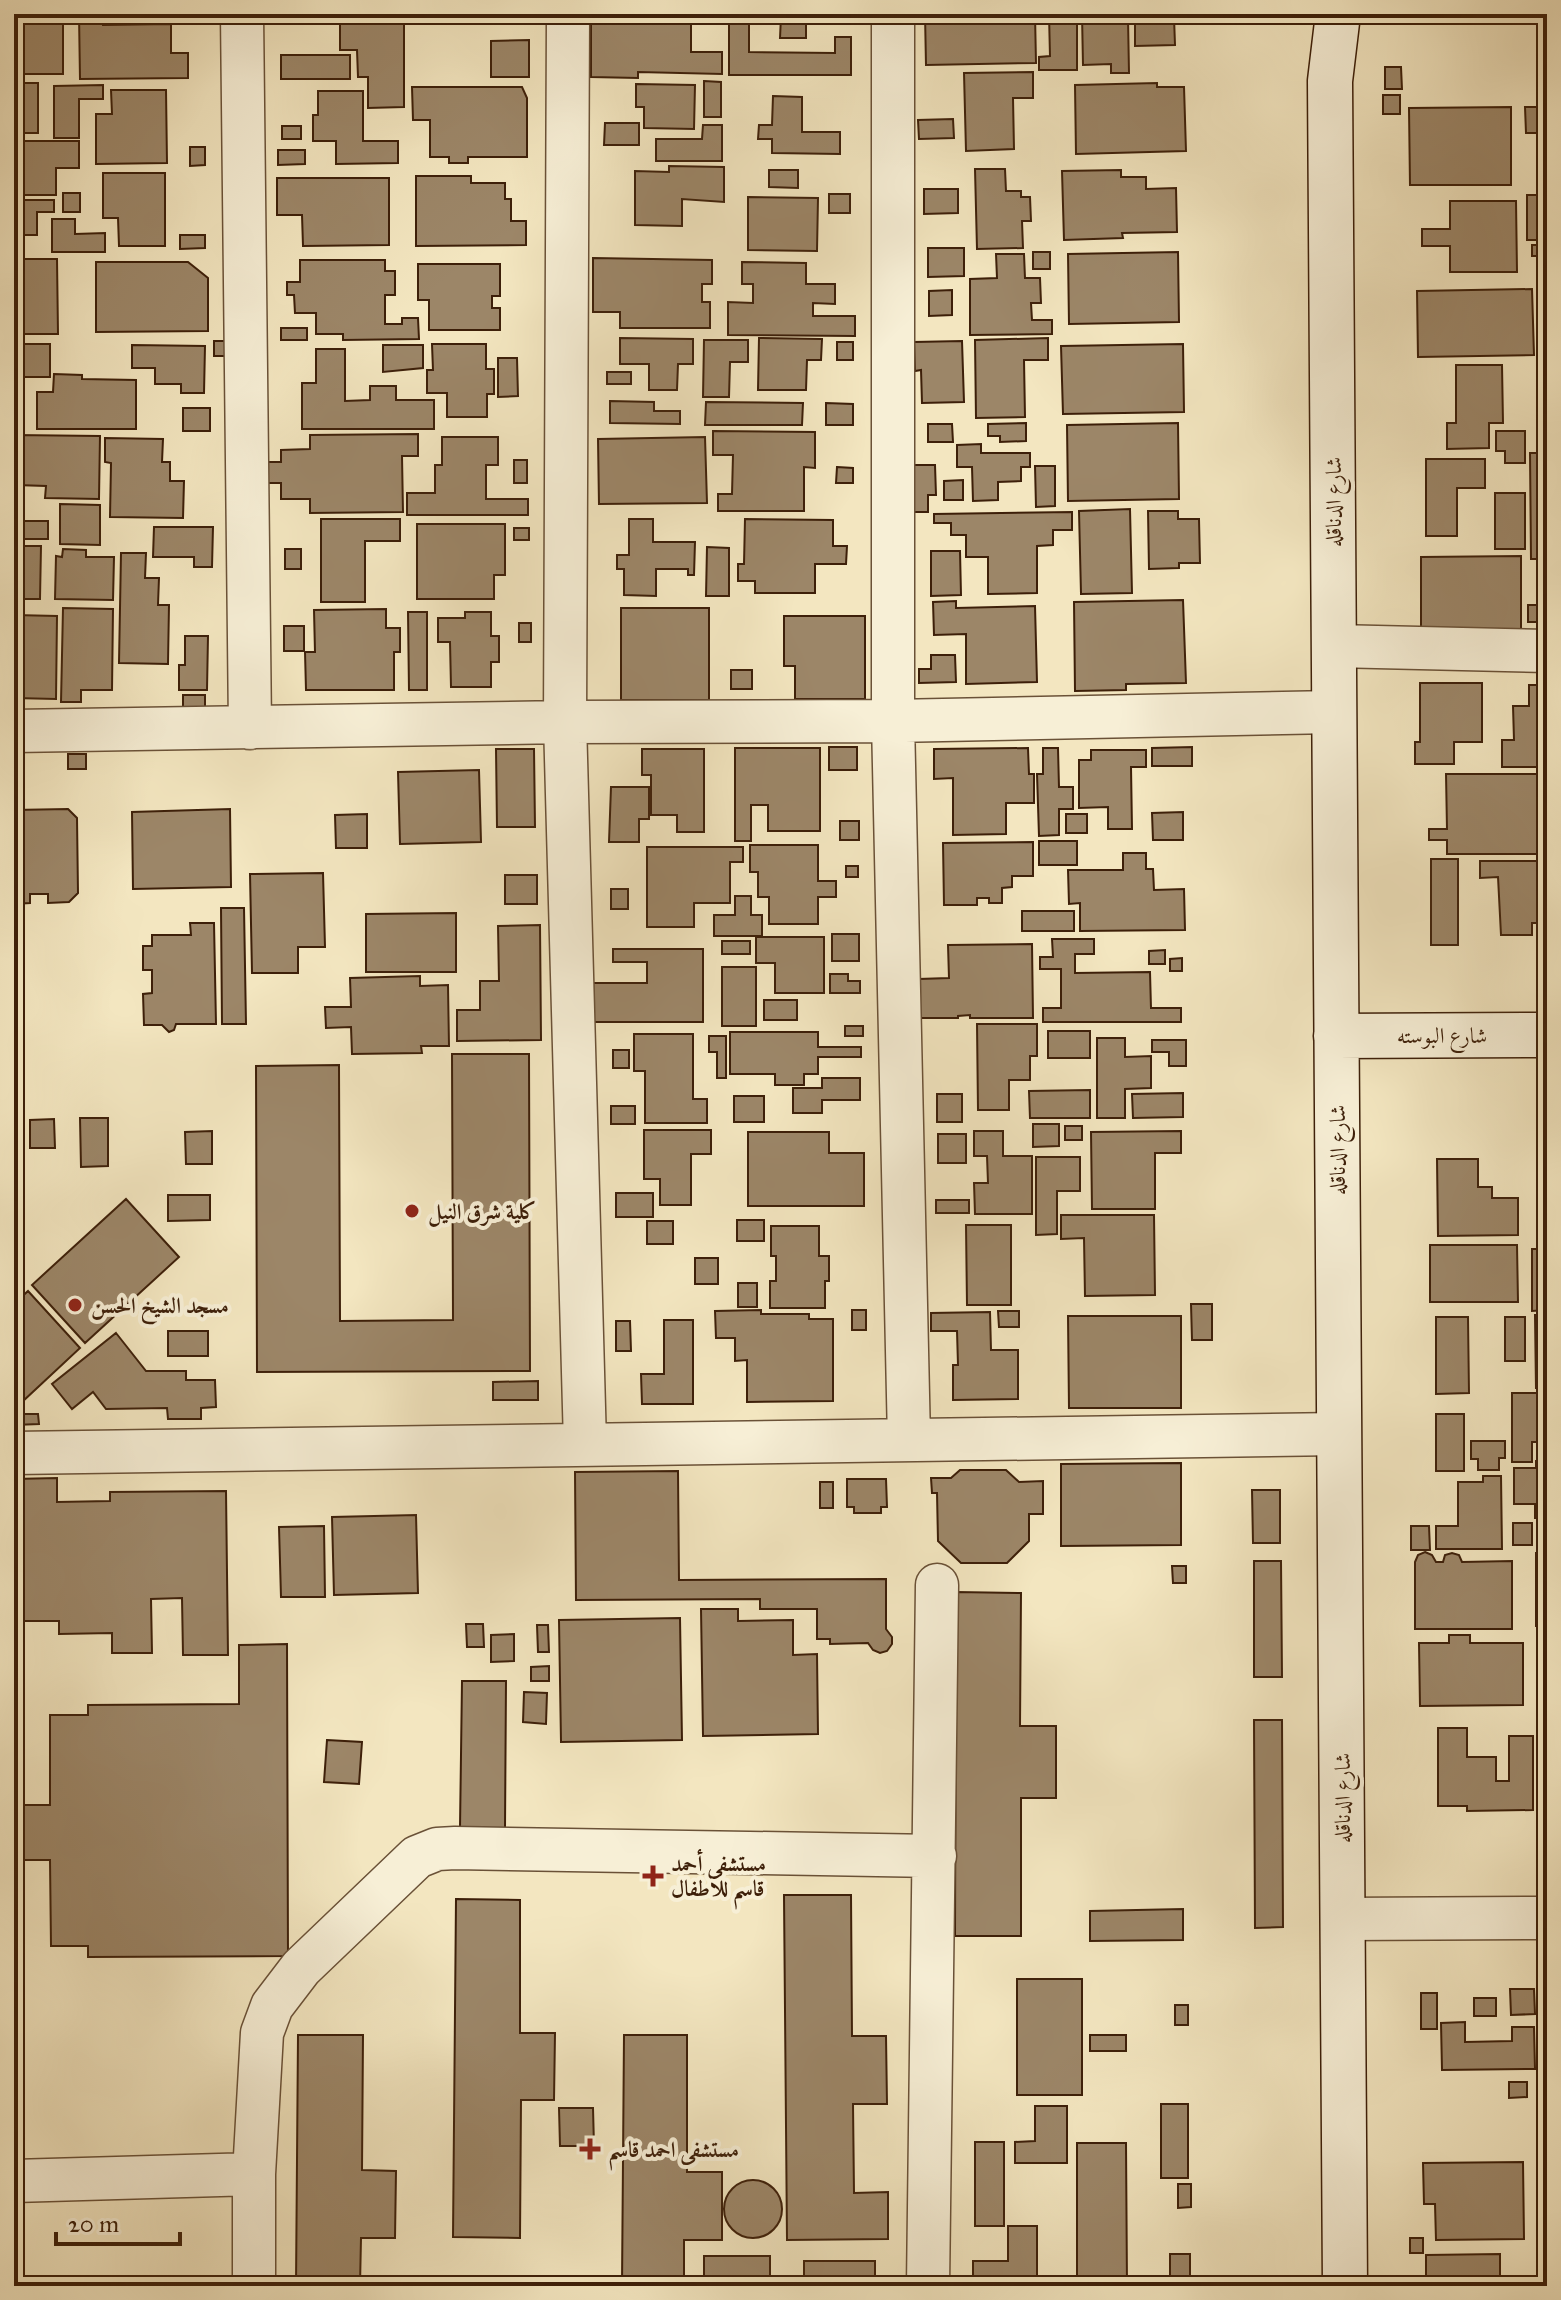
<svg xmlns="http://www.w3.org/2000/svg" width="1561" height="2300" font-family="'IM FELL Great Primer',Amiri,serif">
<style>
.building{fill:#9c8668;stroke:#3d1f09;stroke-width:2}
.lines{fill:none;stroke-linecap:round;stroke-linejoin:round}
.street-casing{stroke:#6a5137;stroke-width:45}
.secondary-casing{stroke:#3d1f09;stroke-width:47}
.street{stroke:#f7efd6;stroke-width:42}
.secondary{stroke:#f7efd6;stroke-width:44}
.poi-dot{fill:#8f2418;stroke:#f7efd6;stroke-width:3}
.labels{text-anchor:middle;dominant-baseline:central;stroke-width:8;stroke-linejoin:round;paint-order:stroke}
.street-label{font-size:22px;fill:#3d1f09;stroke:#f7efd6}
.poi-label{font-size:22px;font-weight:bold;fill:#3d1f09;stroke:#f7efd6;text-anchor:start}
</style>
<rect width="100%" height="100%" fill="#f3e6c0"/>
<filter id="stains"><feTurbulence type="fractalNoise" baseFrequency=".0025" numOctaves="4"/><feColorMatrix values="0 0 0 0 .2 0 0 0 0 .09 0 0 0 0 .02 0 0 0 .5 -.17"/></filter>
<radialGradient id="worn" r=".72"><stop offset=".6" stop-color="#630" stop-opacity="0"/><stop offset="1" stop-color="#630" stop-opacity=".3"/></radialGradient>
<!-- building -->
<path class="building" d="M14,14H63V74H14Z
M79,14H103V25L171,24V53H188V78L80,79Z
M124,14H153V18L124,19Z
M177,14H201V20H177Z
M391,14H404V107L368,108V77H358L357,50H340V24H391Z
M591,14H707H691V52H722V74L638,72V78L591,77Z
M729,14H824V17H806V38H780L781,16H749V52L835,53V37H851V75H729Z
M925,14H1035L1036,63L926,65Z
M1049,14H1077V70H1039V57L1050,56Z
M1082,14H1108V19L1128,18L1129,73H1111V64L1083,65Z
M1174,17L1175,45L1135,46V18Z
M529,40V77H491V41Z
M281,55H350V79H281Z
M1385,67H1401L1402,89H1385Z
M1033,72V98H1013L1014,149L966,151L964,73Z
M704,81L721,82V117H704Z
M14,83H38V133H14Z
M1157,83V87H1184L1186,151L1076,154L1075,85Z
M636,84L695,85L694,129L644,128V107H636Z
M103,85V99H79V138H54V86Z
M412,87H522L527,98V157H468V163H449V157H430V120H413Z
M111,90H166L167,163L96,164V114H112Z
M318,91H363V141H398V163L336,164V141H313V115H318Z
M1383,95H1400V114H1383Z
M773,96L802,97V132H840V154L772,153V139H758L759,125H772Z
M1511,107V185H1410L1409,108Z
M1525,107H1547V133H1526Z
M953,119L954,138L919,139L918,120Z
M605,123H639V145H604Z
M703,125H722V161H656V139H702Z
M282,126H301V139H282Z
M14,141H79V168H56V195H14Z
M190,147H205V165L190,166Z
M278,150H305V164L278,165Z
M669,166L724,167V202L682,199V226L635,225V171L669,172Z
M975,169H1005L1006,191H1021V197H1030L1031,221H1022L1023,248L977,249Z
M769,170H798V188L769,187Z
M1121,170V177H1146V189L1176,188L1177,232L1122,233L1123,238L1064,240L1062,171Z
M103,173H165V246H119L118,218H103Z
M416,176H471V183H505V199H511V221H526V245L416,246Z
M277,178H389V245L303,246L302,215H277Z
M924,189H958V213L924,214Z
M63,193H80V212H63Z
M829,194H850V213H829Z
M1527,195H1547V240H1527Z
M748,197L818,198L817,251L748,250Z
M15,200H54V212H37V235H15Z
M1450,201H1516L1517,272H1450V246H1422V229H1450Z
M52,219H75V234L105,233V252H52Z
M180,235H205V248L180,249Z
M1532,245H1544V256H1532Z
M928,248H964V276L928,277Z
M1033,252H1050V269H1033Z
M1178,252L1179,322L1069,324L1068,254Z
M996,254H1024L1025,278H1040L1041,303H1031L1032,320H1052V334L970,335V279L997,278Z
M593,258L712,260V284H702V302H710V328H620V312H593Z
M14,259H57L58,334H14Z
M300,260H385V271H395V295H385V324H402V318H418L419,339L343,340V334H316V313H295L294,295H287V282H300Z
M96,262H188L208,278V331L96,332Z
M742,262L806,263V284H835V304L813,303V316H855V336L728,335V302L753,303V284H742Z
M418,264H500V296H492V308H500V330H429V300H418Z
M1532,289L1534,355L1418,357L1417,291Z
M952,290V315L929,316V291Z
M281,328H307V340H281Z
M620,338L693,339V364H678L677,390H649V364H620Z
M759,338L822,339L821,360H807L806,390H758Z
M1048,338V360H1024L1025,417L976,418L975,340Z
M704,340H748V362H730L729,397H703Z
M214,341H225V356H214Z
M962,341L964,402L922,403L921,370L915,371L914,342Z
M837,342H853V360H837Z
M14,344H50V377H14Z
M432,344H486V369H494V394H487V417H447V393H427V370H433Z
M1183,344L1184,412L1063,414L1061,346Z
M132,345L205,346L204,393H181V384H155V368H132Z
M383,345H423V368L383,372Z
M316,349H345V401L370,400V386H396V400H434V429H302V383H316Z
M498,358H517L518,396L498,397Z
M1456,365H1502L1503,423H1489V448L1447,449V423H1456Z
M607,372H631V384H607Z
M54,374L82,375V379L136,380V429H37V392H53Z
M610,401L654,402V411H680V424L610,423Z
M706,402L803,403L802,425H705Z
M826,403L853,404V425H826Z
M183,408H210V431H183Z
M1026,423V441L1000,442V436H988V424Z
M1178,423L1179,499L1068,501L1067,425Z
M928,424H952L953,442H928Z
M713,431L815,432V468L804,467V511H718V494H732L733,455H713Z
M1496,431H1525V463H1505V451H1496Z
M418,434V456H402L403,512L310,513V499H281V483H267V462H281V450L310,449V435Z
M14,435L100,436L99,499L45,498L46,486L16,485Z
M442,437H498V465H486V499H528V515H407V493H435V465H442Z
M705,437L707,503L599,504L598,439Z
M105,438L163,439L162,462H170V481H184L183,518L110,517L111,463L105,462Z
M981,444V453H1030V467H1021V481L998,482V500L973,501L972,467H957V445Z
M1530,453H1547V559H1531Z
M1426,459H1485V488H1457V536H1426Z
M514,460H527V483H514Z
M912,465H935L936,495H928V512H913Z
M1035,466H1055V506L1036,507Z
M837,467L853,468V483H836Z
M963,480V500H944V481Z
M1495,493H1525V549H1495Z
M60,504L100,505V545L60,544Z
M1130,509L1132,593L1081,594L1079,511Z
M1148,511H1178V519H1199L1200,563H1179V568L1149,569Z
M1072,512V530H1053V545L1037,546V593L988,594V557H966V535H951V523H934V514Z
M321,519H400V541H365V602H321Z
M629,519H653V542H695L694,575H688V569H656V596L624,595V569H617V555H629Z
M745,519L833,520V546H847L846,564H815V593H755V581H738V564H744Z
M14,521H48V539H14Z
M417,524H505V575H494V599H417Z
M154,527H213L212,567H194V557H153Z
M514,528H529V540H514Z
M14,546H41L40,599H14Z
M707,547L729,548V596H706Z
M63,549L86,550V557H114L113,600L55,599L56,556L62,557Z
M285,549H301V569H285Z
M931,551H960L961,595L931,596Z
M121,553H146L145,578H159L158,605H169L168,664L119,663Z
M1521,556V629L1421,630V557Z
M1183,600L1186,683L1126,684V690L1075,691L1074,602Z
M956,601V608L1035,606L1037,682L966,684V634L934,635L933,602Z
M1528,605H1543V622H1528Z
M63,608L113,609L112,690H81V702H61Z
M621,608H709V700H621Z
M386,609V628H400V652H394V690H306L305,652H315L314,610Z
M408,612H427V690H409Z
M465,612H491V636H499V662H491V687H451L450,642H438V618H465Z
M14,615L57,616L56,699L14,698Z
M784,616H865V699H795V666H784Z
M519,623H531V642H519Z
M284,626H304V651H284Z
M185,636H208L207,690H179V665H185Z
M931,655H955L956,682L919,683V669H931Z
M731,670H752V689H731Z
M1420,683H1482V742H1454V764H1415V742H1420Z
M1529,685H1547V767H1502V740H1514L1513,706H1529Z
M183,695H205V712H183Z
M829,747H857V770H829Z
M1192,747V766H1152V748Z
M735,748H820V831H768V805H751V841H735Z
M1028,748L1029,774H1034V803H1006V834L953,835V778L934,779V749Z
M1043,748H1058L1059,787H1073V809H1059V835L1039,836L1037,774H1043Z
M496,749H534L535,827H497Z
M642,749H704V832H677V815H651V775H642Z
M1091,750H1146V767H1131L1132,829H1108V807L1079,808V760H1091Z
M68,754H86V769H68Z
M479,770L481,842L400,844L398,772Z
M1446,774H1545L1547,854H1447V840H1429V829H1447Z
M611,787H649V819H639V842H609Z
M68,809L77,818L78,893L69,902L48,903V894H30V903L14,904V810Z
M230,809L231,887L133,889L132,812Z
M1183,812V840H1153L1152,813Z
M367,814V848H336L335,815Z
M1066,814H1087V833H1066Z
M840,821H859V840H840Z
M1039,841H1077V865H1039Z
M1033,842V876H1012V887L1002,888V903H989V898H977V905H944L943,843Z
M750,845H818V881H836V897H818V924H769V897H758V872H750Z
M647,847H743V862H730V903H694V927H647Z
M1123,853H1146V869H1153L1154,890L1184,889L1185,930L1080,931V903L1069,904L1068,870H1123Z
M1431,859H1458V945H1431Z
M1480,861H1547L1546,923H1532V935H1501L1498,877L1480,878Z
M846,866H858V877H846Z
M323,873L325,947H298V973H252L250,874Z
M505,875H537V904H505Z
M611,889H628V909H611Z
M735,896H751V915H762V936H714V915H735Z
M221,908H244L246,1024H222Z
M1022,911H1074V931H1022Z
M456,913V972H366V914Z
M190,923H214L216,1024H176L174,1030L169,1032L162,1025H144L143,994L152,993V970H143V946H152V935H191Z
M540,925L541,1040L457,1041V1010H480V981H499L498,926Z
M832,934H859V961H832Z
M756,937H824V993H775V963H756Z
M1052,939H1094V954H1075V973L1150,972L1151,1008H1181V1022H1043V1008H1061V969H1040V957H1053Z
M722,941H750V954H722Z
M1032,944L1033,1018H970V1015L958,1016V1018H919V979L949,978L948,945Z
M613,949H703V1022H590V983H647V962H613Z
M1165,950V964H1149V951Z
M1182,958V971H1170V959Z
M722,967H756V1026H722Z
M830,974H848V981H860V993H830Z
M420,976V986L448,985L449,1046H421L422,1053L352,1054L351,1027L326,1028L325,1007H351L350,978Z
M764,1000H797V1020H764Z
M977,1024H1037V1056H1030V1080H1009V1110H978Z
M845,1026H863V1036H845Z
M1048,1031H1090V1058H1048Z
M730,1032H818V1047H861V1057H818V1074H804V1085H775V1074H730Z
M634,1034H693V1099H707V1123H645V1071H634Z
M709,1036H726V1078H717V1052H709Z
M1097,1038H1125V1057L1151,1056V1088L1125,1089V1118H1097Z
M1152,1040H1186V1066H1169V1052H1152Z
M613,1050H629V1068H613Z
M452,1054H529L530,1371L257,1372L256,1066L339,1065L340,1321L453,1320Z
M822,1078H860V1100H822V1113H793V1088H822Z
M1090,1090V1118H1030L1029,1091Z
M1183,1093V1117L1133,1118L1132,1094Z
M937,1094H962V1122H937Z
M734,1096H764V1122H734Z
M611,1106H635V1124H611Z
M80,1118H108V1166L81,1167Z
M54,1119L55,1148H30V1120Z
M1033,1124H1059V1146L1033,1147Z
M1065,1126H1082V1140H1065Z
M644,1130H711V1154H691V1205H660V1179H644Z
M212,1131V1164H186L185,1132Z
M974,1131H1003V1156H1032V1214H975L974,1183H988L987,1156H974Z
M1181,1131V1153H1155V1209H1092L1091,1132Z
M748,1132H829V1153H864V1206H748Z
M938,1134H966V1163H938Z
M1540,1148H1547V1227H1541Z
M1036,1157H1080V1191H1057V1234L1036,1235Z
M1437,1159H1478V1187H1492V1198H1518V1235L1438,1236Z
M616,1193H653V1217H616Z
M168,1195H210V1220L168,1221Z
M126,1199L179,1257L85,1343L32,1285Z
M936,1200H969V1213H936Z
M1061,1215H1154L1155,1295L1085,1296L1084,1238L1061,1239Z
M737,1220H764V1241H737Z
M647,1221H673V1244H647Z
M966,1225H1011V1305H967Z
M771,1226H819V1256H829V1281H825V1308H770V1281H776V1256H771Z
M1430,1245H1517L1518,1302H1430Z
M1532,1249H1547V1310L1532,1311Z
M695,1258H718V1284H695Z
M738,1283H757V1307H738Z
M28,1291L80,1348L22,1402L14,1394V1304Z
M1191,1304H1212V1340H1192Z
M761,1310V1314H809V1319H833V1401L747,1402V1360L735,1361V1338H716L715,1311Z
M852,1310H866V1330H852Z
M998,1311H1019V1327H999Z
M990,1312L991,1350H1018V1399L953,1400V1365H958L957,1331H931V1313Z
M1535,1315H1547V1388H1536Z
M1068,1316H1181V1408H1069Z
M1436,1317H1468L1469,1393L1436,1394Z
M1505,1317H1525V1361H1505Z
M664,1320H693V1404H642L641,1374H664Z
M616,1321H630L631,1351H616Z
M168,1331H208V1356H168Z
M116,1333L146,1371H186V1380H215L216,1407L201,1408V1419H168L167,1408L106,1409L93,1392L72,1409L52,1384Z
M538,1381V1400H493V1382Z
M1512,1393H1547V1442H1532V1462H1512Z
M14,1414H38L39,1424L14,1425Z
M1436,1414H1464V1471H1436Z
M1471,1441H1505V1458H1499V1470H1478V1459H1471Z
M1536,1461H1547V1518H1535V1504H1514V1468H1536Z
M1181,1463V1545L1061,1546V1464Z
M960,1470H1006L1019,1482L1043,1481V1514H1029V1541L1007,1563H961L938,1541L937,1493H932L931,1478H951Z
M678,1471L679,1580L886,1579V1629L892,1637V1644L887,1651L880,1653L873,1650L868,1643L830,1644V1639H817V1609H760V1599L576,1600L575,1472Z
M1483,1476H1501L1502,1549H1436V1526H1458V1482H1483Z
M57,1478V1502L110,1501V1492L226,1491L228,1655H183L182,1598L151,1599L152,1653H112V1633L59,1634V1621H14V1479Z
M847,1479H886L887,1507H881V1513H854V1507H847Z
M820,1482H833V1508H820Z
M1252,1490H1280V1543H1253Z
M416,1515L418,1593L334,1595L332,1517Z
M1513,1523H1532V1545H1513Z
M324,1526L325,1597H281L279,1527Z
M1411,1526H1429L1430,1550H1411Z
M1425,1552L1432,1555L1436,1562H1443L1445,1555L1452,1553L1459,1555L1462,1562L1512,1561V1629H1415V1562L1418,1555Z
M1536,1553H1547V1626H1536Z
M1254,1561H1281L1282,1677H1254Z
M1172,1566H1186V1583H1173Z
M956,1592L1021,1593L1020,1726H1056V1798H1021V1936H955Z
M701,1609H738V1621L793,1620V1655L817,1654L818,1734L703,1736Z
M680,1618L682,1740L561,1742L559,1620Z
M466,1624H483L484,1647H467Z
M537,1625H548L549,1652H538Z
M514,1634V1661L491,1662V1635Z
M1449,1635H1470V1643H1523V1705L1420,1706L1419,1643H1449Z
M287,1644L288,1956L88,1957V1946H51L50,1860H14V1805H50V1715H88V1705L239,1704V1645Z
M549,1666V1681H531V1667Z
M462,1681H506L505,1829L460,1828Z
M524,1692L547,1693L546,1724L523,1722Z
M1538,1709H1547V1782H1538Z
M1254,1720H1282L1283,1927L1255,1928Z
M1438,1728H1467V1757H1496V1781H1509V1736H1533V1810L1467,1811V1806H1438Z
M327,1740L362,1742L359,1784L324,1782Z
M784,1895H851L852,2036H886L887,2104H853L854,2193L888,2192V2239L787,2240Z
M456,1899L520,1900V2033H555L554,2100H521L520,2238L453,2237Z
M1183,1909V1940L1090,1941V1911Z
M1017,1979H1082V2095H1017Z
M1510,1989H1534L1535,2014L1511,2015Z
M1421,1993H1437V2029H1421Z
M1474,1998H1496V2016H1474Z
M1175,2005H1188V2025H1175Z
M1465,2022V2042L1512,2041V2027H1534L1535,2069L1442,2070L1441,2023Z
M1540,2023H1547V2069H1540Z
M298,2035H363L362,2170L396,2171L395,2238H361L360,2286H296Z
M624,2035H687V2172H722V2240H684V2286H622Z
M1090,2035H1126V2051H1090Z
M1541,2075H1547V2156H1541Z
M1509,2082H1527V2097L1509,2098Z
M1161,2104H1188V2178H1161Z
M1035,2106H1067V2163H1015V2142L1035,2141Z
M559,2108H593L594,2146H560Z
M14,2139L21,2140V2176H14Z
M975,2142H1004V2226H975Z
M1077,2143H1126L1127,2286H1077Z
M1523,2162L1524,2239L1436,2240L1435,2204H1424L1423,2163Z
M724 2209a29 29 0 1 1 58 0a29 29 0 1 1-58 0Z
M1178,2184H1191V2207L1178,2208Z
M1008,2226H1037V2286H973V2261H1008Z
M1410,2238H1423V2253H1410Z
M1170,2254H1190V2286H1170Z
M1500,2254V2286H1426V2255Z
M704,2256H770V2286H704Z
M804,2261H875V2286H804Z"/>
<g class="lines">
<!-- street casing -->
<g class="street-casing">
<path id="street" d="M242,14L250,728
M568,14L565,722L585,1444
M893,14V721L909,1440
M1334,646L1547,651
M14,731L565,722L893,721L1334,712
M14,1453L1339,1434
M1343,1919L1547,1918
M14,2181L254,2174
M254,2286V2174L262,2033L272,2006L301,1968L417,1857L437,1849L455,1848L935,1856
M928,2286L937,1585"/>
</g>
<!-- secondary casing -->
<g class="secondary-casing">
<path id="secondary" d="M1338,14L1330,81L1345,2286
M1336,1036L1547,1035"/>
</g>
<!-- street -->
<use href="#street" class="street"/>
<!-- secondary -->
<use href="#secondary" class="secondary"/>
</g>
<!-- markers -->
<g class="poi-dot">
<circle cx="412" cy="1211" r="8"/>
<circle cx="75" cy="1305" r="8"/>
<path d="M649 1864h8v8h8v8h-8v8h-8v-8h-8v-8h8z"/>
<path d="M586 2137h8v8h8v8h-8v8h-8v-8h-8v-8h8z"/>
</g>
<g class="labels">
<!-- street labels -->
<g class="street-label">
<text transform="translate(1333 502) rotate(-90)">شارع الدناقله</text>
<text x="1442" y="1035">شارع البوسته</text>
<text transform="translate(1337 1150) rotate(-90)">شارع الدناقله</text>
<text transform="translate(1342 1798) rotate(-90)">شارع الدناقله</text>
</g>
<!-- poi labels -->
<g class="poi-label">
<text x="428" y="1211">كلية شرق النيل</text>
<text x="91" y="1305">مسجد الشيخ الحسن</text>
<text x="671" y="1863">مستشفى أحمد<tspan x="671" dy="25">قاسم للاطفال</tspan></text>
<text x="608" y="2149">مستشفى احمد قاسم</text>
</g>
</g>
<!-- margin -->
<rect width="1561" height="2300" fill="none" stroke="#f3e6c0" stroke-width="48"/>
<rect x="16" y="16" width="1529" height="2268" fill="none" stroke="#3d1f09" stroke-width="4"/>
<rect x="24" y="24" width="1513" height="2252" fill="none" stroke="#3d1f09" stroke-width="2"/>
<!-- scale -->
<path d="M56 2232v12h124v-12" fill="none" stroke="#3d1f09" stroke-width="4"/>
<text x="68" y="2232" font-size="24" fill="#3d1f09" stroke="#f7efd6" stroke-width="6" paint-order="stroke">20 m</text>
<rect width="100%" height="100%" filter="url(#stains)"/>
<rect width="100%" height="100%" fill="url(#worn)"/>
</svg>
